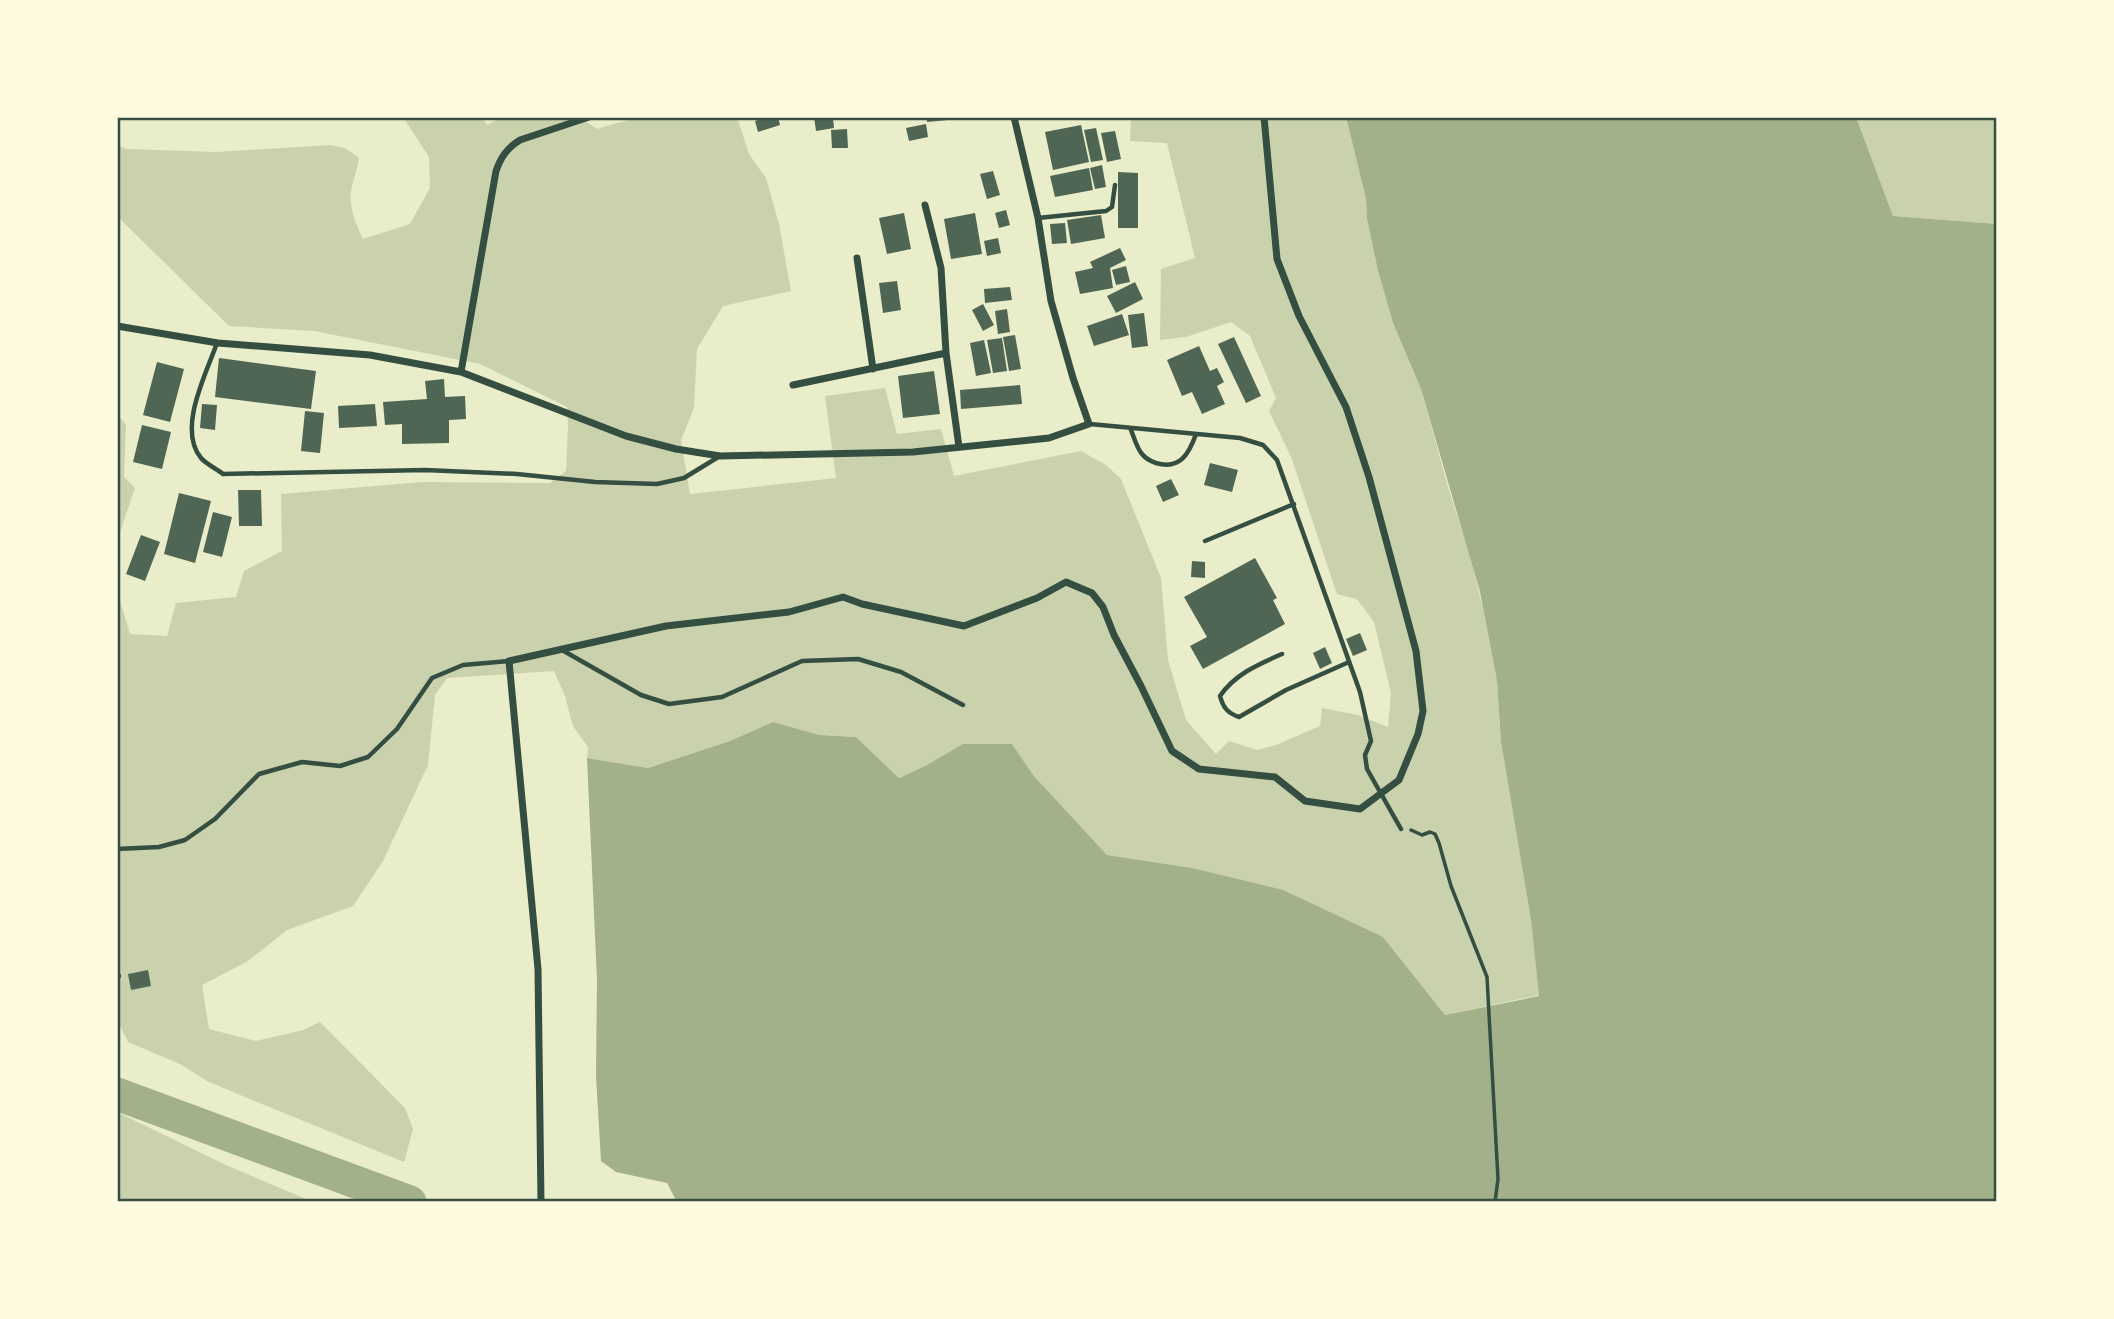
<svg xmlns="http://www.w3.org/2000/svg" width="2114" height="1319" font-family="Lora,serif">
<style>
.green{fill:#cad2ad}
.water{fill:#a3b18a}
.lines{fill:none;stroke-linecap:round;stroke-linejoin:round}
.river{stroke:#a3b18a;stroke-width:33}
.building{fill:#4f6655}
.path{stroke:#344e41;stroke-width:3.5}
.service{stroke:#344e41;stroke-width:4.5}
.minor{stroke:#344e41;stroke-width:7}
.neatline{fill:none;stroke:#344e41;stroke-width:2.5}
</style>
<rect width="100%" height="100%" fill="#e9edc9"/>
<!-- green -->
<path class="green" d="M403,117H483L487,125L502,117H580L597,129L638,117H737L749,154L766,178L779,224L791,291L723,306L697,349L694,408L681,440L690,494L836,478L825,396L885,388L897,434L941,429L954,476L1081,451L1106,465L1121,479L1161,578L1168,660L1186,720L1216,754L1229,741L1257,750L1276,745L1320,726L1322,708L1358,715L1388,727L1391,693L1374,622L1357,599L1337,594L1292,459L1269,411L1276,398L1250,336L1231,322L1186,337L1160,340L1161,269L1195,258L1167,143L1130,141L1131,117H1346L1366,199L1367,219L1378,271L1393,323L1421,389L1448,487L1470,556L1483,609L1497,681L1501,742L1531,920L1539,995L1445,1015L1383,937L1192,868L1107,855L1034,776L1012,744L927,765L899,778L856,737L820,735L773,722L730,741L648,768L587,758L588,747L573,726L565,696L554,671L447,678L435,695L428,765L383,861L353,906L287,930L248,961L202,985L209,1029L256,1041L303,1030L320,1022L405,1108L413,1129L404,1162L245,1097L207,1081L180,1064L128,1042L117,1019V590L130,634L167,636L176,603L236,597L244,571L282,551L281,494L422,482L550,483L566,471L568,427L567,407L480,364L314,331L229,326L117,216V145L127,149L216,152L329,145L345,148L359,158C357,170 353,180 351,191C349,207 356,225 363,239L410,224L430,188L429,157Z
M1856,117H1997V224L1893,216Z
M117,413L126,425L124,477L135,488L117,541Z
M117,1112L226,1165L313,1202H117Z"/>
<!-- water -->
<path class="water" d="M1346,117H1856L1893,216L1997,224V1202H677L667,1183L616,1172L601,1161L596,1076L597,980L587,758L648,768L730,741L773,722L820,735L856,737L899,778L927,765L963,744H1012L1034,776L1107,855L1192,868L1283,890L1383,937L1445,1015L1539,996L1531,920L1501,742L1497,681L1480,592L1421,389L1393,323L1378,271L1367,219L1366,199Z"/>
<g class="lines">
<!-- river -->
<path class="river" d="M117,1094L410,1202"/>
</g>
<!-- building -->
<path class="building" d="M768,117H778L780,125L758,132L755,121Z
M814,117H833L834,128L816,131Z
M927,117H958V119L927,122Z
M926,124L928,137L909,141L906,128Z
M1081,125L1089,162L1053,170L1045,132Z
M1096,128L1103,160L1091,162L1084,130Z
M847,129L848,148H832L831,130Z
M1115,131L1121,159L1107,162L1101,133Z
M1102,165L1106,187L1095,189L1090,168Z
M1089,168L1093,190L1055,197L1050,176Z
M993,171L1000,195L987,199L980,174Z
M1118,172L1138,173V228H1118Z
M1006,210L1010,225L999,228L995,213Z
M904,213L911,249L887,254L879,218Z
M975,213L982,254L951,259L944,219Z
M1101,215L1105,238L1071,244L1067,220Z
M1065,223L1067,243L1052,244L1050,224Z
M998,238L1001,253L987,256L984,241Z
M1120,248L1126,260L1110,268L1113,288L1080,294L1075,272L1093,268L1090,262Z
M1126,266L1130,282L1116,285L1112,270Z
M897,281L901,310L883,313L879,283Z
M1135,282L1143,299L1116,313L1107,296Z
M1010,287L1012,300L985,303L984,289Z
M983,304L994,325L983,331L972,310Z
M1007,309L1010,332L998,334L995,311Z
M1144,313L1148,346L1132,348L1128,315Z
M1122,314L1129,335L1094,346L1087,326Z
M1015,335L1021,369L1009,371L1003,337Z
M1234,337L1261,396L1246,403L1218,344Z
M1002,338L1007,371L993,373L987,340Z
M984,340L991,373L976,376L970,343Z
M1199,346L1210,371L1217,368L1224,382L1217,386L1225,404L1202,414L1192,392L1182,396L1167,360Z
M219,358L316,371L311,409L215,397Z
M157,362L184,369L170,422L143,415Z
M934,371L940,414L903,418L898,376Z
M444,379L445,397L465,396L466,419L449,420V443L402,444V424L385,425L383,402L427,399L425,381Z
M1020,385L1022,404L961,409L960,390Z
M202,404L217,405L215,430L200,428Z
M375,404L377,426L339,428L338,406Z
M305,411L324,413L320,453L301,451Z
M142,425L171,432L162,469L133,462Z
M1210,463L1238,470L1232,492L1204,485Z
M1171,479L1179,495L1163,502L1156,486Z
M238,490H261L262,526H239Z
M179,493L211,501L195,563L164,554Z
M213,512L232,517L222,557L203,552Z
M141,535L160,542L145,581L126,574Z
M1255,558L1277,598L1273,600L1285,624L1203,669L1190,646L1207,637L1184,597Z
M1192,561L1205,562V578L1191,577Z
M1360,633L1367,650L1353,656L1346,639Z
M1325,647L1332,663L1320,669L1313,653Z
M148,970L151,986L131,990L128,974Z"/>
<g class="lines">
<!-- path -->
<path class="path" d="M1411,830L1422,835L1430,832L1435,834L1439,843L1451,886L1487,977L1498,1179L1495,1202"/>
<!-- service -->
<path class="service" d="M1038,218L1106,211L1112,207L1115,185
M217,343C206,374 177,429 201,458C206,464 217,469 223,474L425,470L517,474L595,482L657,484L684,478L720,456
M1090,424L1240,438L1263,445L1277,460L1360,692L1371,741L1365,755L1367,769L1401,829
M1130,428C1134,436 1136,447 1142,454C1146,459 1150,461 1156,463C1180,470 1189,454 1196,434
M1205,541L1294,504
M562,650L641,695L669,704L722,697L802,661L858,659L901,672L963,705
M1282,654C1259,664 1235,674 1220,696C1223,707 1227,713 1239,717L1286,690L1349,662
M117,849L159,847L185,840L215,819L259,774L302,762L340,766L368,757L397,729L432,678L463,665L509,661
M117,976H119"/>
<!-- minor -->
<path class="minor" d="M925,205L941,268L946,353L959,447
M857,258L873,369
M117,326L218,343L370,355L461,372L626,436L676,449L720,456L913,452L1049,438L1089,424L1073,378L1051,301L1038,218L1014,117
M461,372L496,171C501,157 507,148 520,140L589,117
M793,385L946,353
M541,1202L538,969L509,661L666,626L789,612L843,597L862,604L964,626L1037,598L1066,582L1092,593L1103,607L1114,635L1141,686L1172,751L1199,769L1275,777L1305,801L1360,809L1399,780L1418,734L1423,711L1416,651L1369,477L1346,407L1299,316L1277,259L1264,117"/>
</g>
<!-- border -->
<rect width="2114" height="1319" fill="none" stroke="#fefae0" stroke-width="238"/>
<rect x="119" y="119" width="1876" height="1081" class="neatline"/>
</svg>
